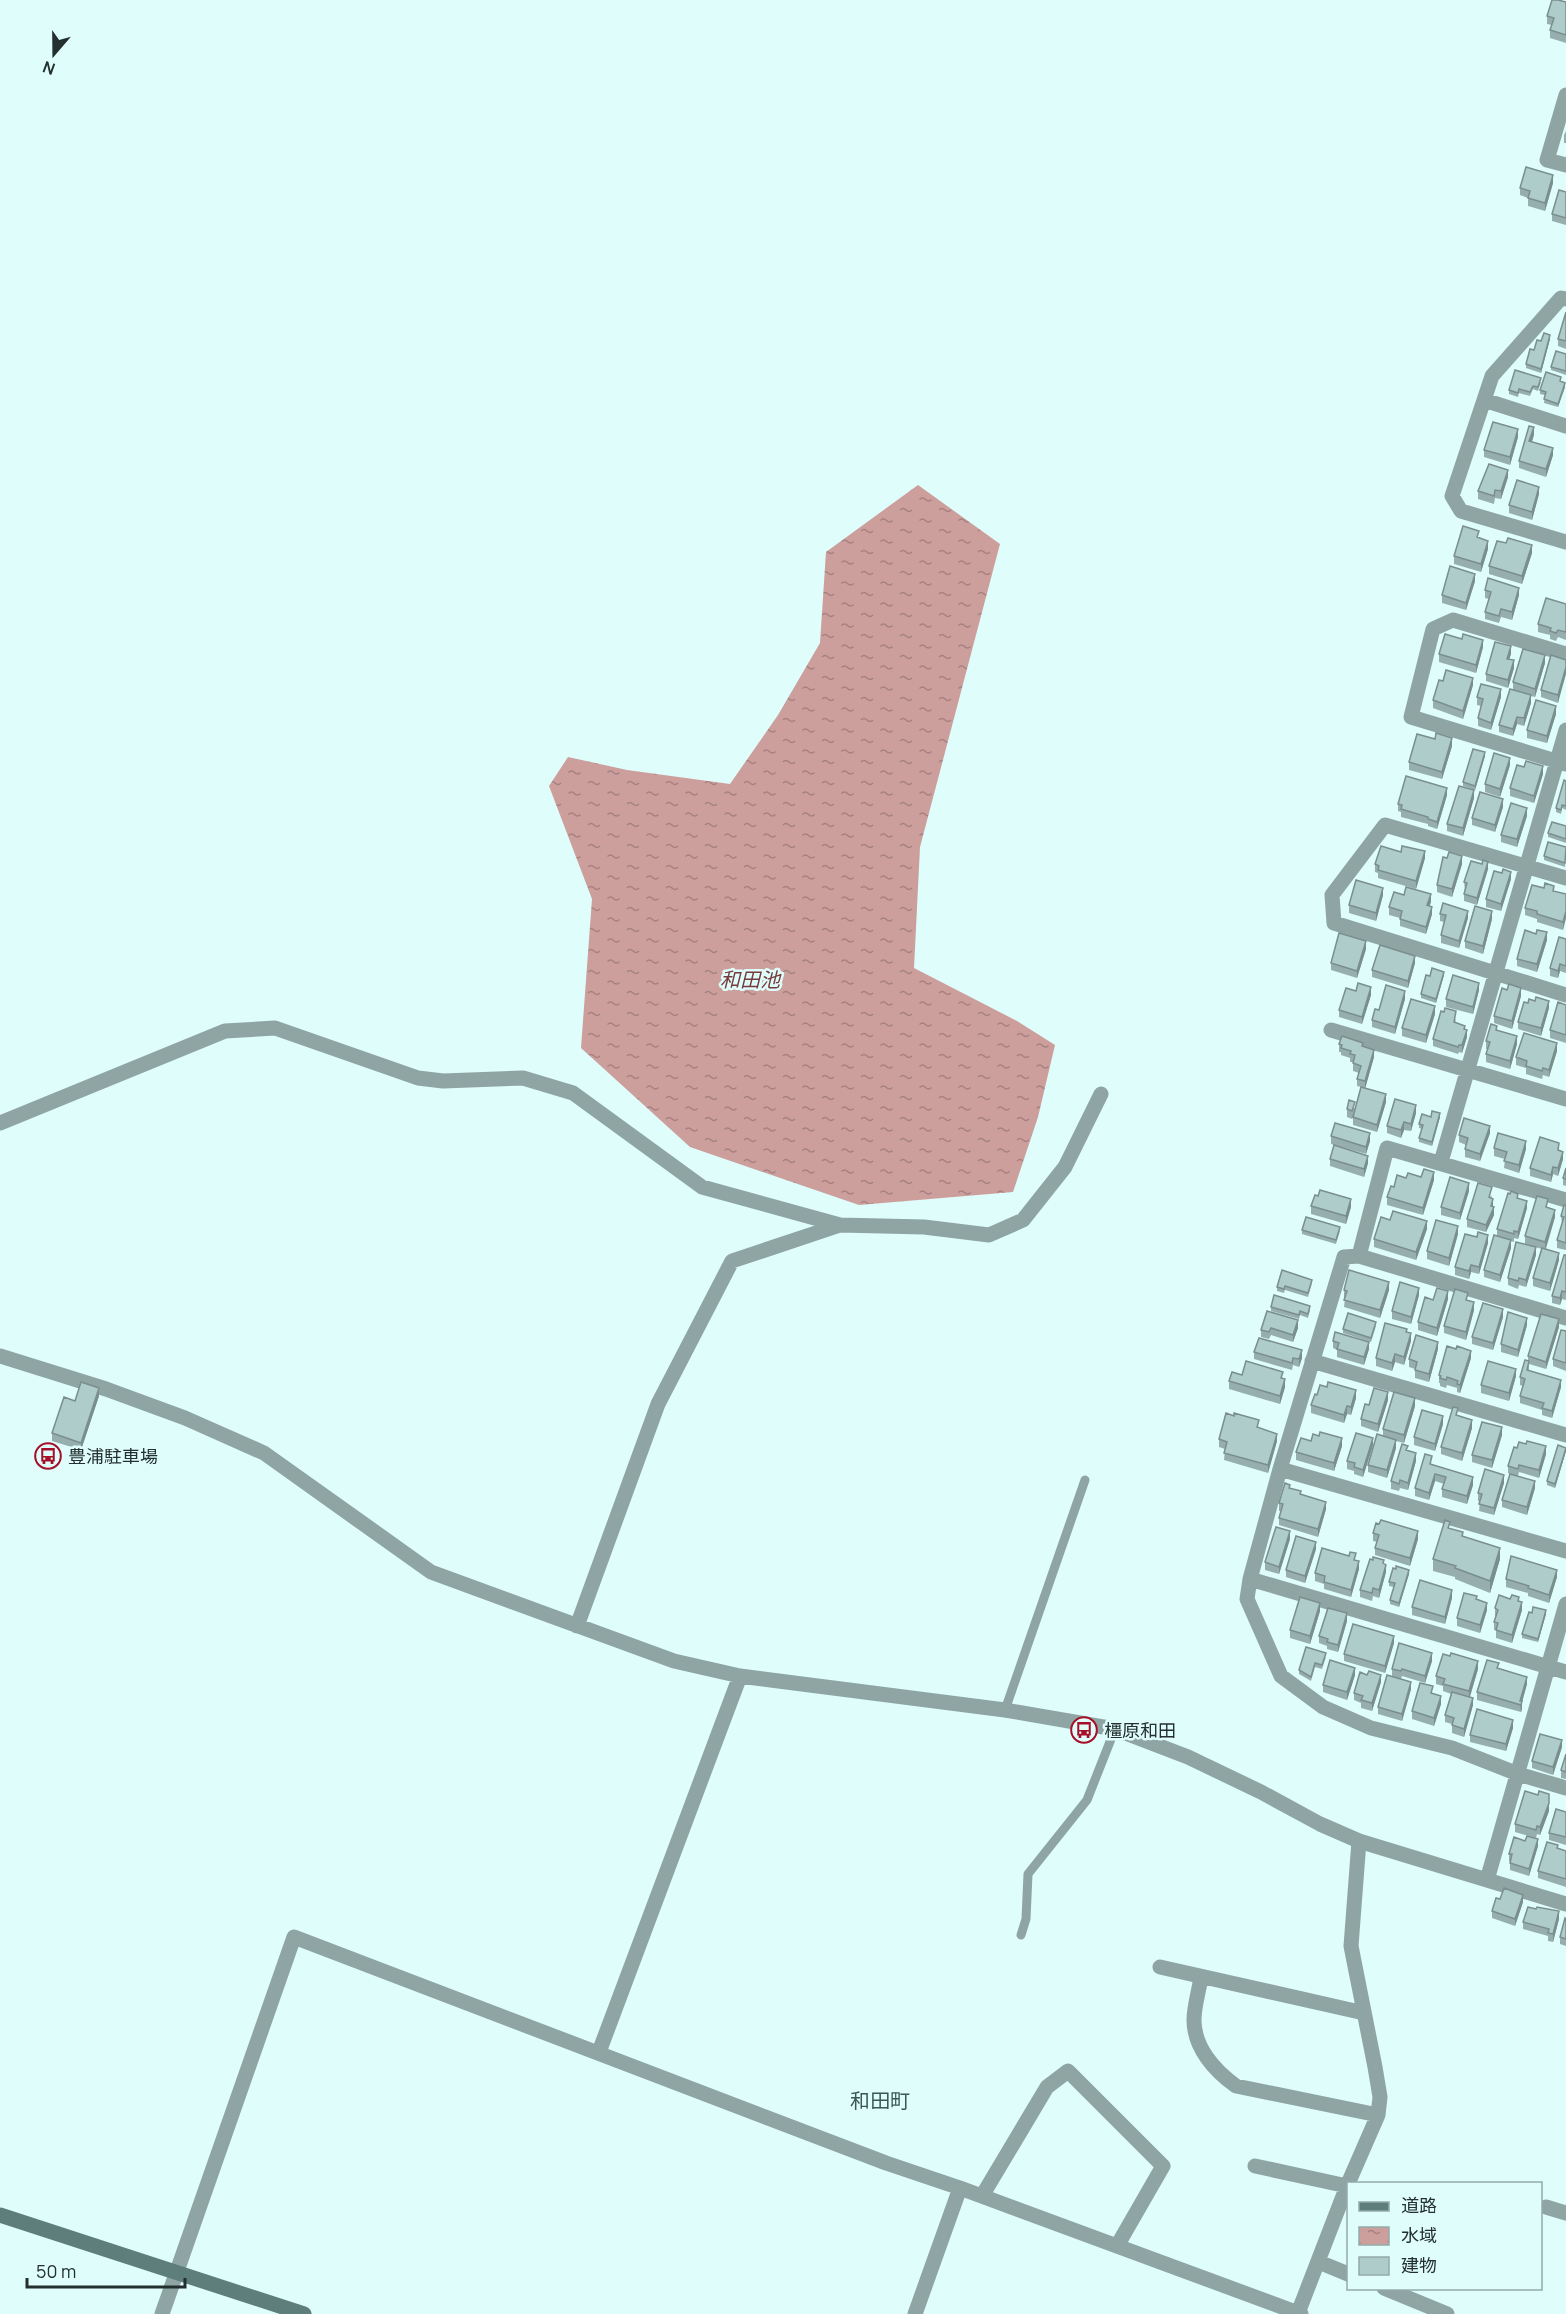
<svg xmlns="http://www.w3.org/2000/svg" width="1566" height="2314" font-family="Manrope,'Noto Sans JP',sans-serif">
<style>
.water{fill:url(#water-ripples)}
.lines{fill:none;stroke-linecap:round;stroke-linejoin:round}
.service{stroke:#8fa5a3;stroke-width:9}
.minor{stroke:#8fa5a3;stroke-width:15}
.secondary{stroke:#5e7e7c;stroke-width:15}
.wall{fill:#96afae}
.shaded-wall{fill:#7a8f8d}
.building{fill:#aeccca;stroke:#7a8f8d;stroke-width:1.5}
.labels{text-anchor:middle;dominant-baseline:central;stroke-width:5;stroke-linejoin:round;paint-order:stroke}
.poi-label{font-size:18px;fill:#24302f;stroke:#defdfb;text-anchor:start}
.water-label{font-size:20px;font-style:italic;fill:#783b3b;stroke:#defdfb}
.neighbourhood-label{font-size:20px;fill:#3c5755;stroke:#defdfb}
</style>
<defs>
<pattern id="water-ripples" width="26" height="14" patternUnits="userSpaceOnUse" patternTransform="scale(1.5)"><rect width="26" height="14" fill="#cc9e9c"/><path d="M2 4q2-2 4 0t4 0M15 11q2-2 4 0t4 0" fill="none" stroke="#a58180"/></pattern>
</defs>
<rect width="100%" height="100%" fill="#defdfb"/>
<!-- water -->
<path class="water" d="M918,485L1000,544L920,847L914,968L1017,1021L1055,1045L1038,1117L1013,1192L859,1205L690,1147L581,1048L592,899L549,786L568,757L627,770L730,784L778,715L820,643L826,552Z"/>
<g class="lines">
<!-- service -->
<path class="service" d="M1005,1710L1085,1480
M1021,1935L1026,1919L1028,1874L1087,1800L1115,1729"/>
<!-- minor -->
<path class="minor" d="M1566,95L1547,160L1566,165
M1566,299L1561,298L1492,376L1452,496L1461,511L1566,542
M1484,400L1566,426
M1566,654L1453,620L1433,629L1411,717L1566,764
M1566,878L1385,825L1332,895L1334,923L1566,995
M1331,1030L1566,1099
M0,1123L225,1031L275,1028L418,1078L443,1081L523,1078L573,1093L702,1187L840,1225
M1441,1162L1566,730
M1566,1200L1387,1148L1359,1256L1344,1257L1280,1469L1250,1579L1247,1599L1281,1676L1323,1707L1371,1728L1452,1748L1518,1774L1566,1788
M1359,1256L1566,1318
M0,1356L106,1389L185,1418L264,1453L431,1572L674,1661L740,1676L1005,1710L1115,1729L1188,1757L1261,1792L1320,1824L1359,1841L1566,1904
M1312,1361L1566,1435
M1280,1469L1566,1551
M1250,1579L1566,1672
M577,1626L658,1404L732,1261L840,1225L924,1227L989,1235L1023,1220L1065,1167L1101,1094
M1487,1880L1566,1604
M1160,1967L1364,2013
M1201,1977C1199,1991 1194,2006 1194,2020C1194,2048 1215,2071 1236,2086L1378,2115
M599,2052L740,1676
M1255,2166L1347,2186
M982,2196L1047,2087L1068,2071L1163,2166L1117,2246
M1546,2207L1566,2213
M1319,2262L1348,2274
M1384,2288L1447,2314
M1298,2313L1347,2186L1378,2115L1380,2097L1375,2067L1351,1946L1359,1841
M162,2314L294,1937L886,2163L960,2188L1301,2314
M915,2314L960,2188"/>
<!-- secondary -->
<path class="secondary" d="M0,2215L304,2314"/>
</g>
<!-- wall -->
<path class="wall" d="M1566,2V43L1550,38V30L1552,25L1547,24V16Z
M1566,131V143H1564V135Z
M1553,183L1545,211L1528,206V198L1520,195V188Z
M1566,192V225L1552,221V214Z
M1566,312V349L1558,346V339Z
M1550,339L1541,373L1526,368V364L1541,341Z
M1566,354V375L1551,370V367Z
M1561,381L1565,387L1558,407L1544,403L1545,395L1540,394V390Z
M1541,382L1538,391L1533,389L1530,396L1519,393L1518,397L1509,394V390Z
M1534,435L1532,442L1553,455L1546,477L1519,468V461Z
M1518,437L1510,465L1484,457V450Z
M1508,477L1501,499L1495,498L1494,504L1478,499V491Z
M1539,494L1532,520L1509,513V505Z
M1488,549L1481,572L1454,564V556Z
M1532,553L1522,584L1489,574V566Z
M1475,581L1466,610L1442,603V595Z
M1485,590L1519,595L1512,620L1501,617L1499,623L1485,619V612L1489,599L1485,598Z
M1566,604V640L1558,637L1556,641L1550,639V635L1538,632V624Z
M1462,639L1483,647L1476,673L1439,662V654Z
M1511,654L1509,659L1514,668L1508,688L1486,681V674Z
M1566,660L1558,703L1541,697V690Z
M1545,663L1535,697L1531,696V703L1524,726L1517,724L1513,736L1499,732V725L1513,690V682Z
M1473,685L1463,719L1433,708V700Z
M1477,697H1501L1491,730L1478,726V718L1481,706L1477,705Z
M1556,714L1547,743L1527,738V730Z
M1435,739L1452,746L1442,779L1409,770V762Z
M1485,756L1475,790L1463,786V782Z
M1510,765L1500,797L1485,792V784Z
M1543,774L1534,803L1510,796V788Z
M1566,781V810L1562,808L1561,814L1556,812V808Z
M1447,795L1437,829L1428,826V824L1401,817V812L1398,811V804Z
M1474,798L1463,836L1447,831V824Z
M1503,807L1495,832L1472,825V818Z
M1527,816L1517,847L1501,842V835Z
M1566,826V843L1548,837V833Z
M1566,847L1565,867L1544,860V856Z
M1401,852L1425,858L1416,889L1378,878V873L1375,872V864Z
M1462,864L1452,897L1437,892V885Z
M1488,869L1477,905L1464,901V894L1465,890L1464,882Z
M1511,879L1501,911L1486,907V899Z
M1554,891L1566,894L1563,930L1537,922V919L1525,915V908Z
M1383,895L1376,921L1349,913V905Z
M1431,902L1429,906L1432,914L1426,934L1400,926V918L1389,915V907Z
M1440,914L1468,918L1459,948L1441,943V935L1444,922L1440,921Z
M1492,919L1483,954L1465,948V941Z
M1566,939V973L1560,971L1558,978L1550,976V968Z
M1547,940L1537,972L1517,966V959Z
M1366,949L1357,978L1331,970V963Z
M1415,963L1408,988L1372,977V970Z
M1444,975L1436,1003L1421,998V994L1430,976Z
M1479,990L1473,1014L1446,1007V999Z
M1356,991L1371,995L1362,1024L1339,1017V1010Z
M1521,996L1512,1029L1494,1023V1016Z
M1405,999L1395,1034L1372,1027V1020L1379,1010Z
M1566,1005V1043L1550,1038V1030Z
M1549,1008L1541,1036L1518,1029V1022Z
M1435,1014L1426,1043L1402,1036V1028Z
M1456,1019L1455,1023L1465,1029L1467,1037L1462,1053L1459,1052L1458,1054L1433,1046V1039Z
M1497,1030L1517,1044L1510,1069L1486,1062V1054L1488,1049H1486V1041Z
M1339,1044L1363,1047L1374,1057L1365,1088L1386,1102L1377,1132L1353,1125V1118L1352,1119L1347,1117V1109L1355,1108L1361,1087L1357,1086V1079L1359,1073L1353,1071V1062H1350V1058L1341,1055V1052H1339Z
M1557,1051L1549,1077L1543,1075L1542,1079L1526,1074V1068L1516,1065V1057Z
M1416,1113L1411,1131L1404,1130L1401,1138L1387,1133V1126Z
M1431,1117H1440L1432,1146L1419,1142V1138L1422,1129L1419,1128V1124Z
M1490,1133L1480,1161L1465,1157V1149L1466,1145L1459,1142V1135Z
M1331,1136L1370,1141L1366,1154L1331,1144Z
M1494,1148L1526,1149L1519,1173L1504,1168L1505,1159L1494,1156Z
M1559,1150L1563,1159L1558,1176L1553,1174L1551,1182L1530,1176V1168Z
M1330,1159L1368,1163L1364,1177L1330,1166Z
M1566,1168V1186L1563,1185V1178Z
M1421,1177L1434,1180L1423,1215L1387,1205V1197L1394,1187L1406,1178Z
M1469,1191L1460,1220L1441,1215V1207Z
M1492,1195L1491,1198L1494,1215L1486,1232L1467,1227V1219Z
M1518,1198L1527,1208L1518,1239L1514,1238V1242L1511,1241V1248L1500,1282L1484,1277V1270L1497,1236V1229Z
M1566,1205V1250L1557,1248V1240L1562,1224L1561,1216Z
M1311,1206L1351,1207L1346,1224L1311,1214Z
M1548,1208L1555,1217L1546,1249L1559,1260L1550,1291L1533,1286V1278L1542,1249L1525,1244V1236Z
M1427,1229L1416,1260L1374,1247V1239Z
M1302,1230L1340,1231L1336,1244L1302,1234Z
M1458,1234L1449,1266L1427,1259V1251Z
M1488,1243L1479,1274L1471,1272L1469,1279L1455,1275V1267Z
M1536,1255L1526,1287L1519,1285L1518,1289L1508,1285V1278Z
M1566,1255V1300L1562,1299L1560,1305L1552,1303V1296Z
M1312,1283L1308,1297L1285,1290L1284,1293L1277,1291V1287Z
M1344,1290H1389L1380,1318L1344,1307L1345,1298H1344Z
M1419,1295L1411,1324L1392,1319V1311Z
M1448,1299L1437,1336L1418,1330V1322L1433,1300Z
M1468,1300L1474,1310L1466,1340L1444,1333V1326Z
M1271,1307L1310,1310L1308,1318L1300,1315L1299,1319L1271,1311Z
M1267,1311L1298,1328L1293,1342L1271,1335L1269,1339L1261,1337V1330Z
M1503,1317L1493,1350L1472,1344V1337Z
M1527,1325L1518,1357L1501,1352V1344Z
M1376,1326L1371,1342L1343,1333V1329Z
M1559,1327L1546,1369L1529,1364V1370L1561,1387L1552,1418L1542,1415V1410L1520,1403V1396L1523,1386L1520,1385V1377L1528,1361V1356Z
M1566,1331V1371L1553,1366V1359Z
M1333,1341L1369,1349L1364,1365L1337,1357V1350L1333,1348Z
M1411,1341L1404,1365L1395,1362L1392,1371L1376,1366V1358Z
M1438,1349L1429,1382L1415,1378V1369L1409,1367V1359Z
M1254,1352L1302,1358L1299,1367L1293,1365L1292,1370L1254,1359Z
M1471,1358L1460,1393L1457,1392V1388L1447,1385L1446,1388L1440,1386V1383H1439V1375Z
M1242,1375L1283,1379L1285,1387L1280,1404L1229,1389V1381Z
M1516,1376L1509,1401L1481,1393V1385Z
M1317,1395L1356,1398L1351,1415L1347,1414L1344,1423L1311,1413V1405Z
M99,1396L81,1450L52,1441V1433Z
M1388,1400L1378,1432L1361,1426V1419Z
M1415,1406L1404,1443L1396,1441V1448L1387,1478L1368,1472V1465L1383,1436V1429Z
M1458,1416L1472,1428L1462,1461L1441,1454V1447Z
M1443,1424L1435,1451L1414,1445V1437Z
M1259,1428L1277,1441L1268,1473L1224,1460L1225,1449L1219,1447V1439Z
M1502,1435L1492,1468L1472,1462V1455Z
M1311,1441L1342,1446L1334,1471L1296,1460V1452Z
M1373,1445L1363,1477L1354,1474V1471L1347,1469V1461Z
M1566,1448V1451L1555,1488L1547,1485V1481Z
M1408,1451L1416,1461L1408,1490L1400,1488L1399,1491L1391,1489V1481Z
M1546,1454L1539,1478L1519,1472L1518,1476L1535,1488L1527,1515L1502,1507V1500L1510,1474L1508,1473V1466Z
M1432,1465L1473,1485L1467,1504L1442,1497V1489L1444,1484L1435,1481L1429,1500L1415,1496V1488Z
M1504,1483L1494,1515L1479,1511L1480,1501H1478V1493Z
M1290,1488L1326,1509L1318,1537L1279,1525V1518L1281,1511H1279V1503Z
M1450,1529L1500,1559L1490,1593L1455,1579V1577L1433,1571V1559Z
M1373,1533L1418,1539L1410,1566L1375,1555V1548L1377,1542L1373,1541Z
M1290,1539L1279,1574L1265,1570V1562Z
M1316,1549L1305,1583L1286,1577V1570Z
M1356,1560L1359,1569L1351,1597L1324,1589V1584L1315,1581V1573Z
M1384,1564L1386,1572L1379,1598L1373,1596L1372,1601L1360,1597V1590Z
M1409,1574L1399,1607L1390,1604V1600L1394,1587L1389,1586V1582Z
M1557,1577L1549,1603L1528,1596V1593L1506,1587V1579Z
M1452,1598L1445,1624L1412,1615V1607Z
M1477,1600L1487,1610L1480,1633L1457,1626V1618Z
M1495,1608L1522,1610L1512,1643L1496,1638V1630H1494V1622L1496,1616H1495Z
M1320,1611L1310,1644L1290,1638V1630Z
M1546,1614L1538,1642L1522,1638V1634Z
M1347,1621L1338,1652L1327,1649V1646L1319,1643V1636Z
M1394,1643L1385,1673L1344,1661V1654Z
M1326,1657L1322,1669L1315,1667L1311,1681L1299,1674V1670Z
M1432,1661L1425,1683L1402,1676L1401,1679L1411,1689L1402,1721L1378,1714V1707L1392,1676V1669Z
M1499,1668L1527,1684L1522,1702V1709L1521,1712L1477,1700V1692Z
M1478,1669L1470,1697L1473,1705L1464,1737L1452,1733V1724L1445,1722V1715L1451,1694L1443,1691V1686L1436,1684V1676Z
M1355,1675L1347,1700L1323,1692V1685Z
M1381,1682L1372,1711L1361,1708V1703L1354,1700V1693Z
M1433,1694L1441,1704L1434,1726L1412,1719V1711Z
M1513,1728L1506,1751L1470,1742V1735Z
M1562,1747L1553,1775L1532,1768V1761Z
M1566,1754V1779L1561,1778V1770Z
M1549,1794V1811L1540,1835L1537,1834L1536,1838L1515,1832V1824L1538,1795Z
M1566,1812V1845L1549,1840V1833Z
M1538,1846L1529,1876L1510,1870V1861H1509V1854Z
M1558,1849L1566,1851V1887L1538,1878V1871Z
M1523,1902L1515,1926L1492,1918V1911Z
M1559,1919L1553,1942L1548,1941V1936L1523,1929V1922Z
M1566,1919V1946L1560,1944V1937Z"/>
<!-- shaded-wall -->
<path class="shaded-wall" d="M1553,175V183L1545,211V203Z
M1550,335V339L1541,373V369Z
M1565,383V387L1558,407V404Z
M1534,427V435L1529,449V441Z
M1518,429V437L1510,465V457Z
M1553,448V455L1546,477V469Z
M1508,470V477L1501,499V491Z
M1539,487V494L1532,520V512Z
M1488,541V549L1481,572V564Z
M1532,545V553L1522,584V576Z
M1475,574V581L1466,610V603Z
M1519,588V595L1512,620V612Z
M1483,640V647L1476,673V665Z
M1511,646V654L1507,666V659Z
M1545,655V663L1535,697V689Z
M1514,660V668L1508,688V680Z
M1566,667V674L1558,703V695Z
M1473,678V685L1463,719V711Z
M1501,689V697L1491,730V723Z
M1531,695V703L1524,726V718Z
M1556,706V714L1547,743V736Z
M1517,717V724L1513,736V729Z
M1452,738V746L1442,779V772Z
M1485,752V756L1475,790V786Z
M1510,758V765L1500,797V789Z
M1543,766V774L1534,803V796Z
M1447,788V795L1437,829V822Z
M1474,790V798L1463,836V828Z
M1503,799V807L1495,832V825Z
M1527,808V816L1517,847V839Z
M1425,851V858L1416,889V881Z
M1462,856V864L1452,897V889Z
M1488,862V869L1477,905V898Z
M1511,872V879L1501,911V904Z
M1383,888V895L1376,921V913Z
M1431,894V902L1427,913V905Z
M1432,907V914L1426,934V927Z
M1468,911V918L1459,948V941Z
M1492,911V919L1483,954V946Z
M1566,911V918L1563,930V922Z
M1547,932V940L1537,972V964Z
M1366,941V949L1357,978V971Z
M1415,956V963L1408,988V981Z
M1560,964V971L1558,978V971Z
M1444,972V975L1436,1003V999Z
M1479,983V990L1473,1014V1007Z
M1371,987V995L1362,1024V1017Z
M1521,988V996L1512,1029V1021Z
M1405,991V999L1395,1034V1027Z
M1549,1001V1008L1541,1036V1028Z
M1435,1006V1014L1426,1043V1035Z
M1467,1030V1037L1462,1053V1045Z
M1517,1036V1044L1510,1069V1061Z
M1557,1043V1051L1549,1077V1070Z
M1374,1050V1057L1365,1089V1081Z
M1386,1094V1102L1377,1132V1125Z
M1416,1105V1113L1411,1131V1124Z
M1440,1113V1117L1432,1146V1142Z
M1404,1122V1130L1401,1138V1130Z
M1490,1126V1133L1480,1161V1154Z
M1370,1133V1141L1366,1154V1147Z
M1526,1141V1149L1519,1173V1165Z
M1563,1152V1159L1558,1176V1168Z
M1368,1156V1163L1364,1177V1169Z
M1553,1167V1174L1551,1182V1175Z
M1434,1172V1180L1423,1215V1208Z
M1469,1183V1191L1460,1220V1213Z
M1351,1199V1207L1346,1224V1216Z
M1493,1199V1206L1491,1212L1494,1207V1215L1486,1232V1225Z
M1527,1201V1208L1518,1239V1232Z
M1555,1210V1217L1545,1250V1242Z
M1427,1221V1229L1416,1260V1252Z
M1458,1226V1234L1449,1266V1258Z
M1488,1235V1243L1479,1274V1267Z
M1511,1240V1248L1500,1282V1275Z
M1536,1247V1255L1526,1287V1280Z
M1559,1253V1260L1550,1291V1283Z
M1471,1265V1272L1469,1279V1271Z
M1389,1282V1290L1380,1318V1310Z
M1419,1288V1295L1411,1324V1317Z
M1448,1291V1299L1437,1336V1328Z
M1562,1291V1299L1560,1305V1298Z
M1474,1302V1310L1466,1340V1332Z
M1503,1309V1317L1493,1350V1343Z
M1527,1318V1325L1518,1357V1350Z
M1559,1319V1327L1546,1369V1362Z
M1298,1320V1328L1293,1342V1335Z
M1411,1333V1341L1404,1365V1357Z
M1369,1342V1349L1364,1365V1357Z
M1438,1342V1349L1429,1382V1374Z
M1302,1350V1358L1299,1367V1359Z
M1471,1351V1358L1460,1393V1385Z
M1395,1354V1362L1392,1371V1363Z
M1516,1369V1376L1509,1401V1393Z
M1285,1379V1387L1280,1404V1396Z
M1561,1380V1387L1552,1418V1411Z
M99,1388V1396L81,1450V1443Z
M1356,1390V1398L1351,1415V1407Z
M1388,1392V1400L1378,1432V1424Z
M1415,1398V1406L1404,1443V1435Z
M1347,1406V1414L1344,1423V1415Z
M1443,1416V1424L1435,1451V1444Z
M1472,1420V1428L1462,1461V1453Z
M1502,1427V1435L1492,1468V1460Z
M1277,1434V1441L1268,1473V1465Z
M1342,1438V1446L1334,1471V1463Z
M1373,1438V1445L1363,1477V1470Z
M1396,1440V1448L1387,1478V1470Z
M1546,1446V1454L1539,1478V1470Z
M1566,1448V1451L1555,1488V1484Z
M1416,1453V1461L1408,1490V1483Z
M1435,1474V1481L1429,1500V1493Z
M1504,1475V1483L1494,1515V1508Z
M1473,1477V1485L1467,1504V1496Z
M1535,1481V1488L1527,1515V1507Z
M1326,1502V1509L1318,1537V1529Z
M1290,1531V1539L1279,1574V1567Z
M1418,1531V1539L1410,1566V1558Z
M1316,1542V1549L1305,1583V1576Z
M1500,1548V1559L1490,1593V1581Z
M1359,1561V1569L1351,1597V1590Z
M1386,1565V1572L1379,1598V1590Z
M1409,1570V1574L1399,1607V1603Z
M1557,1570V1577L1549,1603V1595Z
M1452,1590V1598L1445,1624V1617Z
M1522,1602V1610L1512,1643V1635Z
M1320,1603V1611L1310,1644V1636Z
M1487,1603V1610L1480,1633V1625Z
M1546,1610V1614L1538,1642V1639Z
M1347,1613V1621L1338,1652V1645Z
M1394,1636V1643L1385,1673V1666Z
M1432,1653V1661L1425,1683V1676Z
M1478,1661V1669L1469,1699V1691Z
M1355,1668V1675L1347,1700V1692Z
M1381,1675V1682L1372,1711V1703Z
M1527,1677V1684L1522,1702V1709L1521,1712L1520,1701Z
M1411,1682V1689L1402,1721V1714Z
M1441,1696V1704L1434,1726V1718Z
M1473,1698V1705L1464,1737V1729Z
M1513,1720V1728L1506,1751V1744Z
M1562,1740V1747L1553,1775V1767Z
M1549,1803V1811L1540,1835V1827Z
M1538,1839V1846L1529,1876V1869Z
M1523,1895V1902L1515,1926V1919Z
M1559,1911V1919L1553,1942V1934Z"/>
<!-- building -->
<path class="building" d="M1552,0H1558L1566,2V35L1550,30L1554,18L1547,16Z
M1526,167L1553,175L1545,203L1528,198L1530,191L1520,188Z
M1559,190L1566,192V218L1552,214Z
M1566,312V341L1558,339Z
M1544,333L1550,335L1541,369L1526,364L1530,349L1534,350L1537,340L1541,341Z
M1556,351L1566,354V371L1551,367Z
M1515,370L1541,378L1538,387L1533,386L1530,392L1519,389L1518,393L1509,390Z
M1546,372L1561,377L1560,381L1565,383L1558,404L1544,399L1546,392L1540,390Z
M1493,422L1518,429L1510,457L1484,450Z
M1529,426L1534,427L1529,441L1553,448L1546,469L1519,461Z
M1489,464L1508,470L1501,491L1495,490L1494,496L1478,491Z
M1517,480L1539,487L1532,512L1509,505Z
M1463,526L1479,531L1477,537L1488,541L1481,564L1454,556Z
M1508,538L1532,545L1522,576L1489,566L1497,541L1506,543Z
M1450,566L1475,574L1466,603L1442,595Z
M1488,578L1519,588L1512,612L1501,609L1499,616L1485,612L1491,592L1485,590Z
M1546,598L1566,604V632L1558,630L1556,633L1550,631L1551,628L1538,624Z
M1445,634L1462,639L1463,634L1483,640L1476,665L1439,654Z
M1495,642L1511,646L1507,659L1514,660L1508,680L1486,674Z
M1523,649L1545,655L1535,689L1513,682Z
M1551,655L1566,660V667L1558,695L1541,690Z
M1446,670L1473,678L1463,711L1433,700L1439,680L1443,681Z
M1481,684L1501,689L1491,723L1478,718L1483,699L1477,697Z
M1510,689L1531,695L1524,718L1517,717L1513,729L1499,725Z
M1536,700L1556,706L1547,736L1527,730Z
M1436,733L1452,738L1442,772L1409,762L1417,734L1435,739Z
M1473,749L1485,752L1475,786L1463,782Z
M1494,753L1510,758L1500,789L1485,784Z
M1526,761L1543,766L1534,796L1510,788L1517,765L1524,767Z
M1406,776L1447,788L1437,822L1428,819V817L1401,809L1402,805L1398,804Z
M1564,780L1566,781V806L1562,805L1561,810L1556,808Z
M1459,786L1474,790L1463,828L1447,824Z
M1480,792L1503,799L1495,825L1472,818Z
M1511,803L1527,808L1517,839L1501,835Z
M1552,822L1566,826V839L1548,833Z
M1548,842L1566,847L1565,863L1544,856Z
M1381,846L1401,852L1402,846L1425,851L1416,881L1378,870L1379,866L1375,864Z
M1449,852L1462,856L1452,889L1437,885L1443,857L1447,858Z
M1483,860L1488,862L1477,898L1464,894L1467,883L1464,882L1471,861L1482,864Z
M1503,869L1511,872L1501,904L1486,899L1494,871L1502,873Z
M1356,880L1383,888L1376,913L1349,905Z
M1545,883L1554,886L1553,891L1566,894V911L1563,922L1537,914V911L1525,908L1532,885L1544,888Z
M1406,887L1431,894L1427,905L1432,907L1426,927L1400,919L1402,911L1389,907L1394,892L1404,895Z
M1443,903L1468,911L1459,941L1441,935L1446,915L1440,914Z
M1475,906L1492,911L1483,946L1465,941Z
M1525,930L1536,934L1537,930L1547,932L1537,964L1517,959Z
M1339,933L1366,941L1357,971L1331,963Z
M1559,937L1566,939V966L1560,964L1558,971L1550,968Z
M1380,945L1415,956L1408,981L1372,970Z
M1432,968L1444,972L1436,999L1421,994L1426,975L1430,976Z
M1453,975L1479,983L1473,1007L1446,999Z
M1358,983L1371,987L1362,1017L1339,1010L1346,988L1356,991Z
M1509,984L1521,988L1512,1021L1494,1016L1502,988L1507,990Z
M1386,985L1405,991L1395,1027L1372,1020L1375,1009L1379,1010Z
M1536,997L1549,1001L1541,1028L1518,1022L1524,1002L1528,1003L1529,999L1535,1001Z
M1411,999L1435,1006L1426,1035L1402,1028Z
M1558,1002L1566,1005V1035L1550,1030Z
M1445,1008L1456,1011L1454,1022L1465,1026L1464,1029L1467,1030L1462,1045H1459L1458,1047L1433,1039L1441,1011L1444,1012Z
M1491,1024L1497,1026L1496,1030L1517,1036L1510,1061L1486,1054L1490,1042L1486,1041Z
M1524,1033L1557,1043L1549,1070L1543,1068L1542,1071L1526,1066L1527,1061L1516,1057Z
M1342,1036L1363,1043L1362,1046L1374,1050L1365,1081L1357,1079L1361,1066L1353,1063L1355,1055L1350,1054L1351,1051L1341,1048L1342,1045L1339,1044Z
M1361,1087L1386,1094L1377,1125L1353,1117Z
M1395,1099L1416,1105L1411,1124L1404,1122L1401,1130L1387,1126Z
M1349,1100L1355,1102L1352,1111L1347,1109Z
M1432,1111L1440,1113L1432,1142L1419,1138L1423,1125L1419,1124L1422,1114L1431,1117Z
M1464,1118L1490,1126L1480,1154L1465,1149L1468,1138L1459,1135Z
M1335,1123L1370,1133L1366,1147L1331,1136Z
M1498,1133L1526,1141L1519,1165L1504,1161L1507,1152L1494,1148Z
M1540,1137L1559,1143L1558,1150L1563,1152L1558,1168L1553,1167L1551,1175L1530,1168Z
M1334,1145L1368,1156L1364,1169L1330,1159Z
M1566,1168V1179L1563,1178Z
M1424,1169L1434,1172L1423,1208L1387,1197L1391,1186L1394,1187L1397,1175L1406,1178L1408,1173L1421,1177Z
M1450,1177L1469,1183L1460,1213L1441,1207Z
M1478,1183L1492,1187L1489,1197L1493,1199L1491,1206L1494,1207L1486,1225L1467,1219Z
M1320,1190L1351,1199L1346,1216L1311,1206L1315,1195L1318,1196Z
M1511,1191L1518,1194L1517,1198L1527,1201L1518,1232L1514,1231V1234L1497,1229L1508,1193L1510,1194Z
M1537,1196L1548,1199L1546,1207L1555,1210L1545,1242L1525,1236Z
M1564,1205H1566V1243L1557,1240L1564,1217L1561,1216Z
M1393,1211L1427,1221L1416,1252L1374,1239L1381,1217L1390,1220Z
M1306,1217L1340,1227L1336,1240L1302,1230Z
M1436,1220L1458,1226L1449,1258L1427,1251Z
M1478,1232L1488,1235L1479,1267L1471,1265L1469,1271L1455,1267L1465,1234L1477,1237Z
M1494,1235L1511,1240L1500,1275L1484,1270Z
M1516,1242L1536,1247L1526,1280L1519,1278L1518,1281L1508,1278Z
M1542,1248L1559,1253L1550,1283L1533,1278Z
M1564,1255H1566V1292L1562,1291L1560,1298L1552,1296Z
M1282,1270L1312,1280L1308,1293L1285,1286L1284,1289L1277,1287Z
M1349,1270L1389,1282L1380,1310L1344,1300L1347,1291L1344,1290Z
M1400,1282L1419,1288L1411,1317L1392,1311Z
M1437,1288L1448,1291L1437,1328L1418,1322L1425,1297L1433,1300Z
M1455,1289L1468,1293L1466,1300L1474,1302L1466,1332L1444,1326Z
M1274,1295L1310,1306L1308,1314L1300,1311L1299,1315L1271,1307Z
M1483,1303L1503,1309L1493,1343L1472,1337Z
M1267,1311L1298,1320L1293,1335L1271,1328L1269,1332L1261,1330Z
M1508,1312L1527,1318L1518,1350L1501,1344Z
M1348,1313L1376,1322L1371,1338L1343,1329Z
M1541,1314L1559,1319L1546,1362L1528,1356Z
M1385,1323L1407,1329L1406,1332L1411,1333L1404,1357L1395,1354L1392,1363L1376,1358Z
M1561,1330L1566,1331V1363L1553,1359Z
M1335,1332L1369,1342L1364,1357L1337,1349L1339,1343L1333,1341Z
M1416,1335L1438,1342L1429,1374L1415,1370L1417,1362L1409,1359Z
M1259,1338L1302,1350L1299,1359L1293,1358L1292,1363L1254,1352Z
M1447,1346L1456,1349L1457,1346L1471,1351L1460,1385L1457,1384L1458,1381L1447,1377L1446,1380L1440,1378L1441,1376L1439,1375Z
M1525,1360L1529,1361L1527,1370L1561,1380L1552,1411L1542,1408L1544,1403L1520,1396L1525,1379L1520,1377Z
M1246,1361L1283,1372L1281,1378L1285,1379L1280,1396L1229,1381L1232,1372L1242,1375Z
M1488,1361L1516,1369L1509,1393L1481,1385Z
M81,1382L99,1388L81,1443L52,1433L64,1397L75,1401Z
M1328,1382L1356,1390L1351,1407L1347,1406L1344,1415L1311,1405L1315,1394L1317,1395L1320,1385L1327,1387Z
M1374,1388L1388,1392L1378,1424L1361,1419L1365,1404L1369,1405Z
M1394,1392L1415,1398L1404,1435L1383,1429Z
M1453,1407L1458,1408L1456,1415L1472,1420L1462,1453L1441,1447Z
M1422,1410L1443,1416L1435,1444L1414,1437Z
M1226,1413L1234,1416V1413L1259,1420L1257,1427L1277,1434L1268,1465L1224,1453L1227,1442L1219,1439Z
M1482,1422L1502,1427L1492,1460L1472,1455Z
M1320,1432L1342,1438L1334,1463L1296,1452L1301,1438L1311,1441L1313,1434L1319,1436Z
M1356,1433L1373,1438L1363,1470L1354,1467L1355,1463L1347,1461Z
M1377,1434L1396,1440L1387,1470L1368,1465Z
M1527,1441L1546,1446L1539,1470L1519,1465L1518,1469L1508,1466L1514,1447L1517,1448L1519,1442L1526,1444Z
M1402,1444L1408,1446L1406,1450L1416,1453L1408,1483L1400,1480L1399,1484L1391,1481Z
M1558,1445L1566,1448L1555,1484L1547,1481Z
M1425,1454L1432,1456L1430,1464L1473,1477L1467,1496L1442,1489L1446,1477L1435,1474L1429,1493L1415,1488Z
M1485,1469L1504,1475L1494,1508L1479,1504L1482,1494L1478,1493Z
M1510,1474L1535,1481L1527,1507L1502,1500Z
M1285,1483L1290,1485L1289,1488L1301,1491L1300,1494L1326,1502L1318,1529L1279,1518L1283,1504L1279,1503Z
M1381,1520L1418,1531L1410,1558L1375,1548L1379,1535L1373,1533L1376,1523L1379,1524Z
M1445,1520L1450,1522L1448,1528L1463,1532L1462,1536L1500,1548L1490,1581L1455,1568L1456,1566L1433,1559Z
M1276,1527L1290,1531L1279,1567L1265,1562Z
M1296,1536L1316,1542L1305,1576L1286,1570Z
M1322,1548L1349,1556L1350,1552L1356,1553L1354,1560L1359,1561L1351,1590L1324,1582L1325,1576L1315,1573Z
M1511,1556L1557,1570L1549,1595L1528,1588L1529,1586L1506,1579Z
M1373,1557L1384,1560L1383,1563L1386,1565L1379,1590L1373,1588L1372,1593L1360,1590L1370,1559L1373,1560Z
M1396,1566L1409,1570L1399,1603L1390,1600L1395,1583L1389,1582L1393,1568L1396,1569Z
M1420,1580L1452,1590L1445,1617L1412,1607Z
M1464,1593L1477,1596L1476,1599L1487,1603L1480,1625L1457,1618Z
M1499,1595L1510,1599L1512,1595L1519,1597L1518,1601L1522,1602L1512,1635L1496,1630L1498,1623L1494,1622L1498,1610L1495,1608Z
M1300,1597L1320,1603L1310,1636L1290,1630Z
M1533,1607L1546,1610L1538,1639L1522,1634L1529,1612L1532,1613Z
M1328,1608L1347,1613L1338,1645L1327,1642L1328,1639L1319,1636Z
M1353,1624L1394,1636L1385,1666L1344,1654Z
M1399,1643L1432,1653L1425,1676L1402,1669L1401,1671L1392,1669Z
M1306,1647L1326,1653L1322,1665L1315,1663L1311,1677L1299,1670Z
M1451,1653L1478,1661L1469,1691L1443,1684L1445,1679L1436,1676L1443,1654L1450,1656Z
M1330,1660L1355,1668L1347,1692L1323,1685Z
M1487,1660L1499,1663L1497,1668L1527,1677L1520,1701H1522L1521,1705L1477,1692Z
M1369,1671L1381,1675L1372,1703L1361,1700L1363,1696L1354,1693L1360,1672L1367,1675Z
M1387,1675L1411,1682L1402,1714L1378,1707Z
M1420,1683L1433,1686L1431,1693L1441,1696L1434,1718L1412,1711Z
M1452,1692L1473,1698L1464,1729L1452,1725L1454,1718L1445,1715Z
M1477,1709L1513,1720L1506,1744L1470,1735Z
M1540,1734L1562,1740L1553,1767L1532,1761Z
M1566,1754V1772L1561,1770Z
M1525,1791L1538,1795L1539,1791L1549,1794V1803L1540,1827L1537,1826L1536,1830L1515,1824Z
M1556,1809L1566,1812V1837L1549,1833Z
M1527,1836L1538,1839L1529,1869L1510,1863L1512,1854H1509L1514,1837L1525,1841Z
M1547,1842L1558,1845L1557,1848L1566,1851V1879L1538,1871Z
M1504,1888L1523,1895L1515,1919L1492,1911L1496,1898L1500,1899Z
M1528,1907L1536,1909L1537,1907L1559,1911L1553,1934L1548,1933L1549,1929L1523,1922Z
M1565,1918L1566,1919V1939L1560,1937Z"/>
<!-- icons -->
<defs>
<g id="bus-ring" transform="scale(1.35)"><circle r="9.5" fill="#defdfb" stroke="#a70f28" stroke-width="1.5"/><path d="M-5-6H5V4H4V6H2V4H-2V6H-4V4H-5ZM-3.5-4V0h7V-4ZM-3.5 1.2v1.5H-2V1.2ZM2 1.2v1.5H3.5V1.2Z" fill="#a70f28"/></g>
</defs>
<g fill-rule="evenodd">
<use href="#bus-ring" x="48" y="1456"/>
<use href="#bus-ring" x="1084" y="1730"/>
</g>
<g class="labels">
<!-- poi labels -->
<g class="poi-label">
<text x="68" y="1456">豊浦駐車場</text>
<text x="1104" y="1730">橿原和田</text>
</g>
<!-- water labels -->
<g class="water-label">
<text x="750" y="979">和田池</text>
</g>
<!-- neighbourhood labels -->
<g class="neighbourhood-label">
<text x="880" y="2100">和田町</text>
</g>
</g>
<!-- legend -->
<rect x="1347" y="2182" width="195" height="108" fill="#defdfb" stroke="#94aba9" stroke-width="1.5"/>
<rect x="1359" y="2202" width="30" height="9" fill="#5e7e7c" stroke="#94aba9" stroke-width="1.5"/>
<text x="1401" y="2212" font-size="18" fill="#24302f">道路</text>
<rect x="1359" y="2227" width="30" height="18" fill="url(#water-ripples)" stroke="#94aba9" stroke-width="1.5"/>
<text x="1401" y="2242" font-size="18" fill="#24302f">水域</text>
<rect x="1359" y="2257" width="30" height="18" fill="#aeccca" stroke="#94aba9" stroke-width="1.5"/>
<text x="1401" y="2272" font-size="18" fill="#24302f">建物</text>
<!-- north arrow -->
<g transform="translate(54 54) rotate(200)" stroke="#defdfb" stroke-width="4.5" paint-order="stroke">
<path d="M0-4.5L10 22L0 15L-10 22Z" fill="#24302f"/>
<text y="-9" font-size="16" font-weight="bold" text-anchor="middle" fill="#24302f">N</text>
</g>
<!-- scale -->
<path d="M27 2278v9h158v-9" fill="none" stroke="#24302f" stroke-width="3"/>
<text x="36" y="2278" font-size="18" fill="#24302f" stroke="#defdfb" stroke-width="4.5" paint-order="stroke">50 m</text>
</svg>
